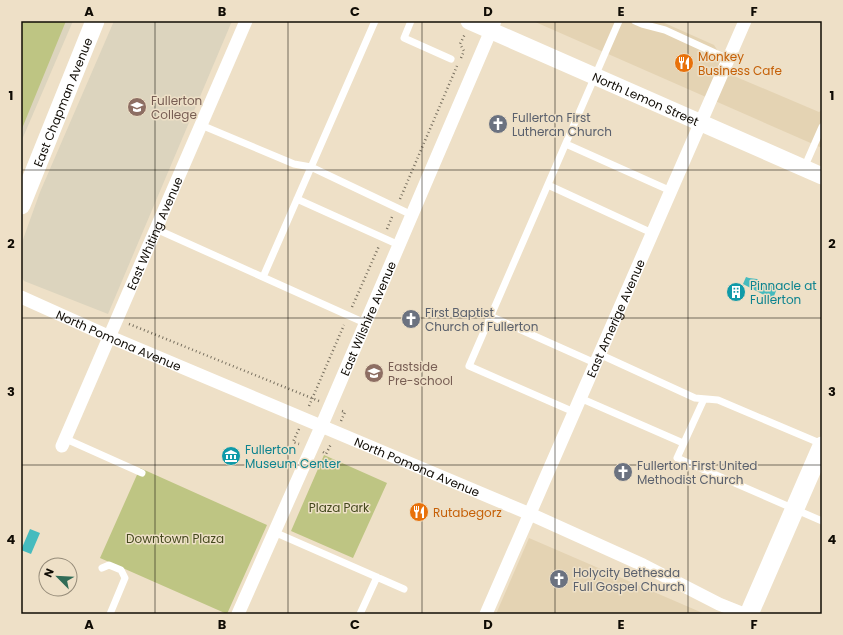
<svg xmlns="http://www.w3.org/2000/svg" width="843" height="635" font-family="Poppins,sans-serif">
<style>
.built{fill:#e4d3b3}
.education{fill:#dcd4be}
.green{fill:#bec583}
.water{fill:#46bbbe}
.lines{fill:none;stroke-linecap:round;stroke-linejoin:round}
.path{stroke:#766e5e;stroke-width:2.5;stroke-dasharray:1 3;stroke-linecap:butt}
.service{stroke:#fff;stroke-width:7}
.minor{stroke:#fff;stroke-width:13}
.tertiary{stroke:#fff;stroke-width:17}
.secondary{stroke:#fff;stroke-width:19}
.grid{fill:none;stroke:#100c05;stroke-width:1;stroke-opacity:0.55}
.labels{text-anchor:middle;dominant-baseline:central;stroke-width:3;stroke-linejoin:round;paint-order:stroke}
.food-label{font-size:12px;fill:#c56008;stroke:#eee0c7;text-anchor:start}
.street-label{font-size:12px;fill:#100c05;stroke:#eee0c7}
.education-label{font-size:12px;fill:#785e54;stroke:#eee0c7;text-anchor:start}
.worship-label{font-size:12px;fill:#5b616d;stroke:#eee0c7;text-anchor:start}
.culture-label{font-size:12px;fill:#0d838f;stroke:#eee0c7;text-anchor:start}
.park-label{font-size:12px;fill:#45491e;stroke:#eee0c7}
.neatline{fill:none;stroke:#100c05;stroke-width:1.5}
.grid-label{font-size:13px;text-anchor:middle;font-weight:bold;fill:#100c05}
</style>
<rect width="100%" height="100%" fill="#eee0c7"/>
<!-- built -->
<path class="built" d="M533,21H660L714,45L734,76L819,112L822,110V148Z
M529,538L705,614H496Z"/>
<!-- education -->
<path class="education" d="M21,21H73L21,142Z
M114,21H232L108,314L24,281L21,276V245L40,192Z"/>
<!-- green -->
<path class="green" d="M21,21H66L21,131Z
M324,455L387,483L353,558L291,531Z
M140,468L267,525L227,614L100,558Z"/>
<!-- water -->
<path class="water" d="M746,277L749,278L757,279L763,284L774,283L778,286L774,296L770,298L743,284Z
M30,529L40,533L31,554L21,550Z"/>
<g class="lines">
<!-- path -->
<path class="path" d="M461,58L464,51L460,44L465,34
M400,199L457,66
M387,229L392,217
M352,307L379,246
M129,324L319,401
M309,406L344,325
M341,421L345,412L342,411
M299,429L293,442L299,444
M323,452L326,454L331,444"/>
<!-- service -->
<path class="service" d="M411,21L404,38L451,59
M635,21L642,24L665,30L728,59
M201,125L294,164L311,167L412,215
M566,144L671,191
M804,168L822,127
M548,185L652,233
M297,199L399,245
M156,229L365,323
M263,277L375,21
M490,316L595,363
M599,354L695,398L718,400L822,444
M580,398L683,443
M704,399L677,458L822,521
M574,412L469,366L619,21
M66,439L142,473
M274,532L404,589
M102,568L109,565L121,570L125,578L110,614
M360,614L377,577"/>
<!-- minor -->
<g class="minor">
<path id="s1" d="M21,297L110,337L530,514L643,565L719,604L744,614"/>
<path id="s2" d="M62,446L246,21"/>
<path id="s3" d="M238,614L321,427L495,21"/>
<path id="s4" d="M486,614L745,21"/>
</g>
<!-- tertiary -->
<path class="tertiary" id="s5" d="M469,21L822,176"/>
<!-- secondary -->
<g class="secondary">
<path id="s6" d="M21,205L95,21"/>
<path d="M749,614L822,446"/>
</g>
</g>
<!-- grid -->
<path class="grid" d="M155,21V614M288,21V614M422,21V614M555,21V614M688,21V614M21,170H822M21,318H822M21,465H822"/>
<!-- icons -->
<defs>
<g id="restaurant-disc" transform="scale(1)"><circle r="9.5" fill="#e8710a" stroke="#eee0c7"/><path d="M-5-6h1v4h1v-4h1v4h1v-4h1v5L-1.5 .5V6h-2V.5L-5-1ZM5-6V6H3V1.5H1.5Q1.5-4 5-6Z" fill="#fff"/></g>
<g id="university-disc" transform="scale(1)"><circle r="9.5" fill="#8d6e63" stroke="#eee0c7"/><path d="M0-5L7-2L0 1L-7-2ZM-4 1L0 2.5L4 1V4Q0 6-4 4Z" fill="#fff"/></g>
<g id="church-disc" transform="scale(1)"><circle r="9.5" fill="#6b7280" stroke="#eee0c7"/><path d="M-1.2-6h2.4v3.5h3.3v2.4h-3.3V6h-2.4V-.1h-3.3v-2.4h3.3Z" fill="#fff"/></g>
<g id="building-disc" transform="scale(1)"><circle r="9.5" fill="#0f9aa8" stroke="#eee0c7"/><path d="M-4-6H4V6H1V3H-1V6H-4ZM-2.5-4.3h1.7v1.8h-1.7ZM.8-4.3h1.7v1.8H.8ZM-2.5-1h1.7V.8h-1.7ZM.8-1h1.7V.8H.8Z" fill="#fff"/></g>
<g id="school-disc" transform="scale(1)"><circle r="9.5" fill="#8d6e63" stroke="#eee0c7"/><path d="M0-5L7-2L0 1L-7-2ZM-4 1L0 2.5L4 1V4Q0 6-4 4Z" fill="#fff"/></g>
<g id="museum-disc" transform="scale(1)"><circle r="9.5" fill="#0f9aa8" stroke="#eee0c7"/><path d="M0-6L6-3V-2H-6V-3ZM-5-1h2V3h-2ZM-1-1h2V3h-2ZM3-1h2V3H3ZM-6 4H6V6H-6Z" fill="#fff"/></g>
</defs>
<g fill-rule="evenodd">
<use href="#restaurant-disc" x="684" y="63"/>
<use href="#university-disc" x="137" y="107"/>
<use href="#church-disc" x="498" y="124"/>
<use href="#building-disc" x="736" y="292"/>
<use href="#church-disc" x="411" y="319"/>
<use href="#school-disc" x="374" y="373"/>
<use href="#museum-disc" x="231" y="456"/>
<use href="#church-disc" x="623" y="472"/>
<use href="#restaurant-disc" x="419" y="512"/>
<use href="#church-disc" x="559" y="579"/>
</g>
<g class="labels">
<!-- food labels -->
<g class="food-label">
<text x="698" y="56">Monkey<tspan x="698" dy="14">Business Cafe</tspan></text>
<text x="433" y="512">Rutabegorz</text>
</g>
<!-- street labels -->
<g class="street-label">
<text stroke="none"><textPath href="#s5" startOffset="193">North Lemon Street</textPath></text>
<text stroke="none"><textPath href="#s6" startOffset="111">East Chapman Avenue</textPath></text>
<text stroke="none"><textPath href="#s2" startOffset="232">East Whiting Avenue</textPath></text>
<text stroke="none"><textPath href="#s3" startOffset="323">East Wilshire Avenue</textPath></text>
<text stroke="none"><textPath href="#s4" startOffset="323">East Amerige Avenue</textPath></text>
<text stroke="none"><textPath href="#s1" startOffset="107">North Pomona Avenue</textPath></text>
<text stroke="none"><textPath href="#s1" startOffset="431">North Pomona Avenue</textPath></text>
</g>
<!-- education labels -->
<g class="education-label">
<text x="151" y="100">Fullerton<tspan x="151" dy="14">College</tspan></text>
<text x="388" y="366">Eastside<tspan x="388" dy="14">Pre-school</tspan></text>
</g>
<!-- worship labels -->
<g class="worship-label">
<text x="512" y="117">Fullerton First<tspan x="512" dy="14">Lutheran Church</tspan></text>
<text x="425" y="312">First Baptist<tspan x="425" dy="14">Church of Fullerton</tspan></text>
<text x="637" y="465">Fullerton First United<tspan x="637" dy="14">Methodist Church</tspan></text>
<text x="573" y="572">Holycity Bethesda<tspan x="573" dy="14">Full Gospel Church</tspan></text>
</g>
<!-- culture labels -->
<g class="culture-label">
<text x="750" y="285">Pinnacle at<tspan x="750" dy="14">Fullerton</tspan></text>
<text x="245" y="449">Fullerton<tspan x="245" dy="14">Museum Center</tspan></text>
</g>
<!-- park labels -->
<g class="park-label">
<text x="339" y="507">Plaza Park</text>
<text x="175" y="538">Downtown Plaza</text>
</g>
</g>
<!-- border -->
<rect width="843" height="635" fill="none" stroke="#eee0c7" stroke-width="44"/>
<!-- north arrow -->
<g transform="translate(58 577) rotate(294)"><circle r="19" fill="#eee0c7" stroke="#958b79"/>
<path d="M0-3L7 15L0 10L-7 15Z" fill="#316c57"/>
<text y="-6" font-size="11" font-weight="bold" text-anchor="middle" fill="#100c05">N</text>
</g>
<rect x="22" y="22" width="799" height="591" class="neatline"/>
<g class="grid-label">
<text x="89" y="16">A</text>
<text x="222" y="16">B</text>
<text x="355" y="16">C</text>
<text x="488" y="16">D</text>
<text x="621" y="16">E</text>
<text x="754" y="16">F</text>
<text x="11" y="100">1</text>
<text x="832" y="100">1</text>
<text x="11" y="248">2</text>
<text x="832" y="248">2</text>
<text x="11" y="396">3</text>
<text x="832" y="396">3</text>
<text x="11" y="544">4</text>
<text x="832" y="544">4</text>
<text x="89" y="629">A</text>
<text x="222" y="629">B</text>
<text x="355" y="629">C</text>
<text x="488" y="629">D</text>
<text x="621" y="629">E</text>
<text x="754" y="629">F</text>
</g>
</svg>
